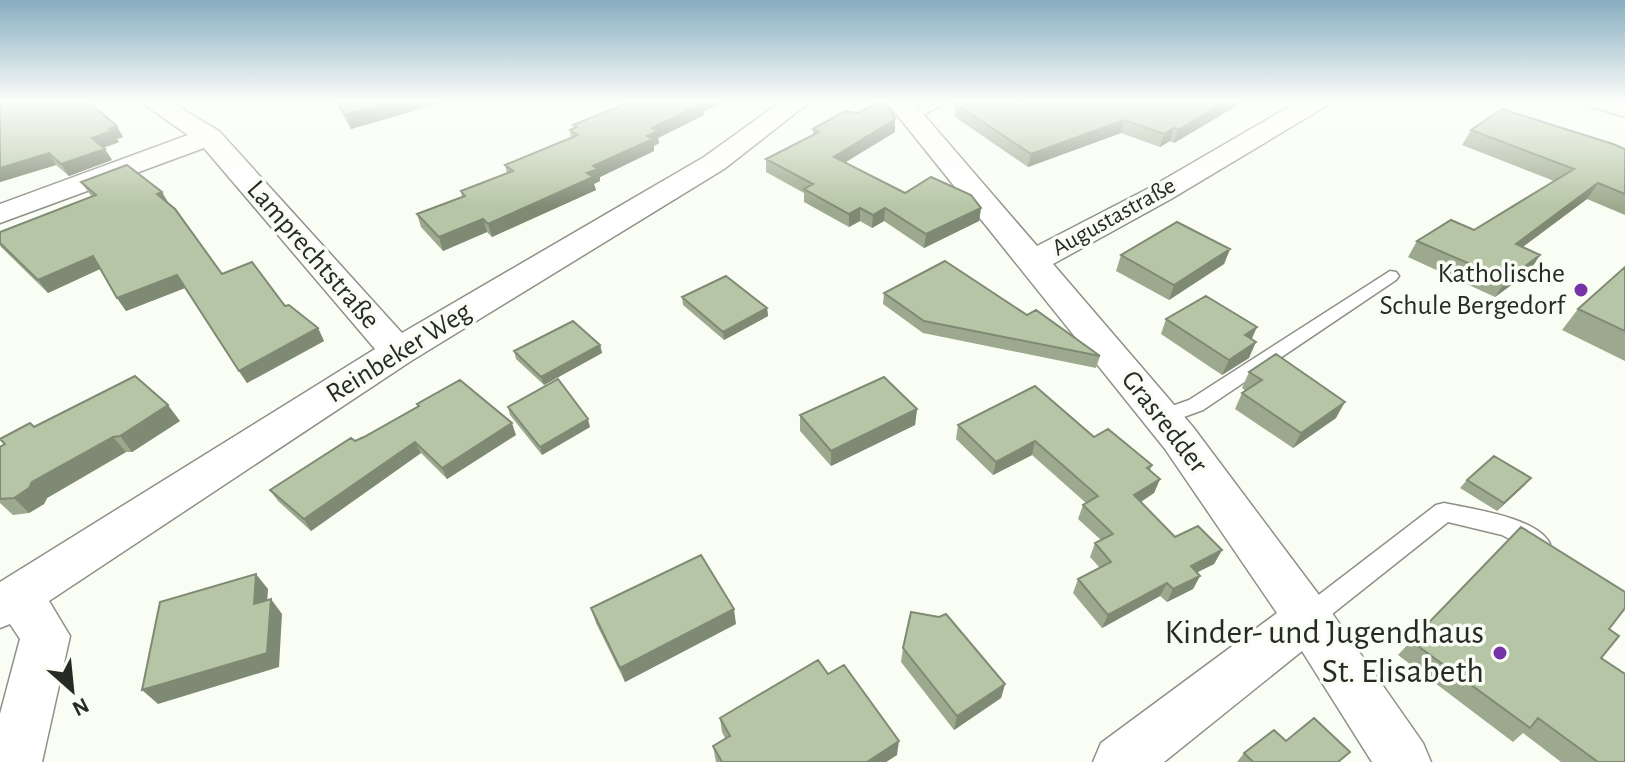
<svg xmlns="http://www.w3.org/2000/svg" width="1625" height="762" font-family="'Alegreya Sans',sans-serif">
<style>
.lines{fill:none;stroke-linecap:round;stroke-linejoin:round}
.service-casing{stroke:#8d9188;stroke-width:3}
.minor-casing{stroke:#8d9188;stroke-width:3}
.service{fill:#fff;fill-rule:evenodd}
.minor{fill:#fff;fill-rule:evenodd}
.wall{fill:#9da98e}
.shaded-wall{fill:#7f8a74}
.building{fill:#b6c5a5;stroke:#7f8a74;stroke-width:2}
.poi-dot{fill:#7633a7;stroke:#f9fdf4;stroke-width:3}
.labels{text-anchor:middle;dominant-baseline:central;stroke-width:7;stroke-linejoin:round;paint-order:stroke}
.far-street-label{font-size:24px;fill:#282a26;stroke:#f9fdf4}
.street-label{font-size:28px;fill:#282a26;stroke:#f9fdf4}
.poi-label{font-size:28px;fill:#282a26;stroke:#f9fdf4;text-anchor:end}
.near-poi-label{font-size:34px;fill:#282a26;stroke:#f9fdf4;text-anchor:end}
</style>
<rect width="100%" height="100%" fill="#f9fdf4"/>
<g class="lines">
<!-- service casing -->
<g class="service-casing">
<path id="service" d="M933,101H951L918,117L906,114Z
M1390,271L1396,272L1399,276L1396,280L1203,410L1162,425L1155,422L1152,417L1155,412L1189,400Z
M1444,503C1471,509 1537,517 1550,544L1546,551L1538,554L1502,535L1448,522L1317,626L1308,629L1299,626L1295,618L1299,610L1436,505Z"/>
</g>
<!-- minor casing -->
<g class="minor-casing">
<path id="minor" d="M139,101H169L219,131L402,333L704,157L782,101H811L724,169L411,361L49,601L70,636L42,762H0V714L20,639L10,624L0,628V582L375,349L204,148L0,223V204L188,135Z
M886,101H912L1037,246L1151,187L1299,101H1330L1326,106L1171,199L1053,264L1193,427L1325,603L1423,743L1431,762H1372L1302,651L1164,762H1093L1101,743L1277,613L1165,449Z
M1586,101H1625V117L1590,106Z"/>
</g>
<!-- service -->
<use href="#service" class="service"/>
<!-- minor -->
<use href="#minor" class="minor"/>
</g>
<!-- wall -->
<path class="wall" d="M0,101L123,137L117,139L119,142L104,148L112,160L69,176L56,165L0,182Z
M335,101H441V103L351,129Z
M625,101H728L704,111V115L658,138L659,143L654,146V151L600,177V181L594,184L596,190L492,237L487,232L443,251L421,227L417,214L462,197L461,191L507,174L505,165L571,137L570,130L574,129L573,125L625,103Z
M956,101H1245L1174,143L1170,141L1160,147L1121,133L1028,167L955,117Z
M813,129L895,132L845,162L905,193L981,208L979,221L924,248L884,221L872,228L860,221L849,227L804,202V193L766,172V159L813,135Z
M1471,130L1625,149V215L1587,199L1523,247L1540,255L1529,272L1495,297L1408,257L1417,241L1474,230L1554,181L1462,145Z
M81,182L169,204L222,274L285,306L318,328L324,341L247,383L185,288L126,311L117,298L100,269L48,293L1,247L0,245V232L92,197Z
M1230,249L1224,264L1169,300L1116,271L1121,255Z
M1625,267V361L1562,330L1578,309Z
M884,293L1027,315L1100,356L1096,368L923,333L883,304Z
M682,297L767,308L768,316L724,340L683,305Z
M1166,319L1251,339L1249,358L1222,375L1161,334Z
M600,345L602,353L544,385L516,359L514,351Z
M1249,372L1336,418L1293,448L1235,409L1242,393L1246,391L1242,388Z
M417,404L516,435L447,479L421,453L311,531L278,501L270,490L355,441L364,437L418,406Z
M508,407L590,427L542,455L510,415Z
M917,409L915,425L831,466L800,431V415Z
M180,421L132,452H126L47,498L44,504L29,513L13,515L0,503V447L34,427Z
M958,425L1094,437L1152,465L1150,471L1160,479L1154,493L1141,502L1175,537L1222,550L1214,564L1197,572L1200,576L1193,589L1167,602L1160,596L1102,628L1073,593L1078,579L1100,568L1090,557L1095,543L1101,540L1078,519L1083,505L1086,503L1032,455L993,475L956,439Z
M1531,478L1497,511L1460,488L1467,480Z
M591,608L736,624L625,682L596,623Z
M1609,629L1601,658L1625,762H1561L1523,733L1513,742L1398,655L1411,641Z
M903,648L1005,684L1001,698L954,730L901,662Z
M828,674L897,755L886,762H716L713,746L725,738L722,732L720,718Z
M1286,741L1340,762H1237L1244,753Z"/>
<!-- shaded-wall -->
<path class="shaded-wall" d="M396,101H441V103L351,129L345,115Z
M700,101H728L704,111V115L658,138L659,143L654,146V151L600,177V181L594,184L596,190L492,237L488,224L587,173L593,166L647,136L652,128Z
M1228,101H1245L1174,143L1178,130Z
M895,119V132L833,170L834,157Z
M1124,120L1121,133L1028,167L1031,154Z
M117,126L123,137L117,139L119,142L99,149L92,138L109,129Z
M1174,128L1170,141L1160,147L1164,134Z
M105,149L112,160L69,176L61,164Z
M49,153L56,165L0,182V168Z
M1598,183L1587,199L1505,260L1516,244Z
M162,192L169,204L157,194Z
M860,208V221L849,227V214Z
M885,208L884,221L872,228L873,215Z
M981,208L979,221L924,248L926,234Z
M483,219L487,232L443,251L439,237Z
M1230,249L1224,264L1169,300L1174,285Z
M1540,255L1529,272L1495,297L1507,280Z
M93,256L102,268L48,293L38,280Z
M177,275L185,288L126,311L117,298Z
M767,308L768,316L724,340L723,332Z
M1257,327L1250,343L1245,335Z
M318,328L324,341L247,383L239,371Z
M1256,342L1249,358L1222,375L1229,360Z
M600,345L602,353L544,385L541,377Z
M1345,402L1336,418L1293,448L1301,433Z
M168,405L180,421L132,452L120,436Z
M917,409L915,425L831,466V451Z
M588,419L590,427L542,455L540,447Z
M512,423L516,435L447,479L442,468Z
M113,437L126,452L47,498L44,504L29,513L14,498L32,482Z
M1035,441L1032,455L993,475L996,462Z
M415,442L421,453L311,531L304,519Z
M1531,478L1524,486L1497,511L1504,503Z
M1160,479L1154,493L1129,509L1134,495Z
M1222,550L1214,564L1184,579L1191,566Z
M256,574L268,589L266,619L254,604Z
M1200,576L1193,589L1167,602L1173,589Z
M1167,583L1160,596L1102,628L1108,615Z
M271,599L282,614L279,667L158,704L142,690Z
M734,609L736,624L625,682L620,668Z
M1005,684L1001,698L954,730L957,716Z
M899,741L897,755L886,762H867Z"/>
<!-- building -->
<path class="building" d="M0,101H87L117,126L109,129L112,131L92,138L105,149L61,164L49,153L0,168Z
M337,101H396L345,115Z
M632,101H700L703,103L652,128L658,131L647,136L653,139L593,166L598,169L587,173L593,177L488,224L483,219L439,237L417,214L465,196L461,191L513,171L505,165L578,135L570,130L577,127L573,125Z
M882,101H885L895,119L834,157L905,193L931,177L971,195L981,208L926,234L885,208L873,215L860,208L849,214L804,189L813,184L766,159L819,132L813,129L845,111L857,113Z
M961,101H1228L1178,130L1174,128L1164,134L1124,120L1031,154L956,104L964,102Z
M1502,109L1613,144L1625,149V194L1598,183L1516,244L1540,255L1507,280L1417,241L1451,220L1474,230L1574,169L1471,130Z
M127,165L162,192L157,194L175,209L222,274L252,262L285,306L289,305L318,328L239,371L177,275L117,298L93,256L38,280L0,243V232L96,195L81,182Z
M1177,222L1230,249L1174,285L1121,255Z
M945,261L1027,315L1036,310L1100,356L924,321L884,293Z
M1625,267V331L1578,309Z
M726,276L767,308L723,332L682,297Z
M1206,296L1257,327L1245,335L1256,342L1229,360L1166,319Z
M573,321L600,345L541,377L514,351Z
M1276,354L1345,402L1301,433L1242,393L1262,380L1249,372Z
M135,376L168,405L120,436L113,437L32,482L29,488L14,498L0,499V447L5,444L0,439L30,423L34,427Z
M884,377L917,409L831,451L800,415Z
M558,379L588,419L540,447L508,407Z
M460,380L512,423L442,468L415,442L304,519L270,490L351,438L355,441L364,437L419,406L417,404Z
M1035,386L1094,437L1108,429L1152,465L1147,468L1160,479L1134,495L1175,537L1198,526L1222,550L1191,566L1200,576L1173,589L1167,583L1108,615L1078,579L1111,562L1095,543L1113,534L1083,505L1098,496L1035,441L996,462L958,425Z
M1494,456L1531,478L1504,503L1467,480Z
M1521,527L1625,592V608L1609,629L1619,636L1601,658L1625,674V762H1598L1538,718L1530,728L1411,641Z
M701,555L734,609L620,668L591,608Z
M256,574L254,604L271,599L267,653L142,690L160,602Z
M911,612L939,617L946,614L1005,684L957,716L903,648Z
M818,660L828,674L844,665L899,741L867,762H722L713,746L730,736L720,718Z
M1314,718L1350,752L1338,762H1253L1244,753L1274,730L1286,741Z"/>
<!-- sky -->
<linearGradient id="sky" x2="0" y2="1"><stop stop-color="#87adc0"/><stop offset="0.49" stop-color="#fcfefa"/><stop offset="1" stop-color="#fcfefa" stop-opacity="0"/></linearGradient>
<rect width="1625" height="207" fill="url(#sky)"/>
<!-- markers -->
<g class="poi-dot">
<circle cx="1581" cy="290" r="8"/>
<circle cx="1500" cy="653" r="8"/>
</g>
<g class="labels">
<!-- far-street labels -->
<g class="far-street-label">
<text transform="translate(1114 217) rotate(-29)">Augustastraße</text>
</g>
<!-- street labels -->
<g class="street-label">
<text transform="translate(313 255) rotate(49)">Lamprechtstraße</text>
<text transform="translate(399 353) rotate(-32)">Reinbeker Weg</text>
<text transform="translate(1164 422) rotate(52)">Grasredder</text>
</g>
<!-- poi labels -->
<g class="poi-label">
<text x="1565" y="274">Katholische<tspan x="1565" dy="32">Schule Bergedorf</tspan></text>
</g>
<!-- near-poi labels -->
<g class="near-poi-label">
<text x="1484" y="633">Kinder- und Jugendhaus<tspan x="1484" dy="39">St. Elisabeth</tspan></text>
</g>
</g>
<!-- north arrow -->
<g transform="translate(72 690) rotate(153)" stroke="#f9fdf4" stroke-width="6" paint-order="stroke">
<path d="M0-6L14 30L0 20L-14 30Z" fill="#282a26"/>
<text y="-12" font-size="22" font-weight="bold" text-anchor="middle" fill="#282a26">N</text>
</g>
</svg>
